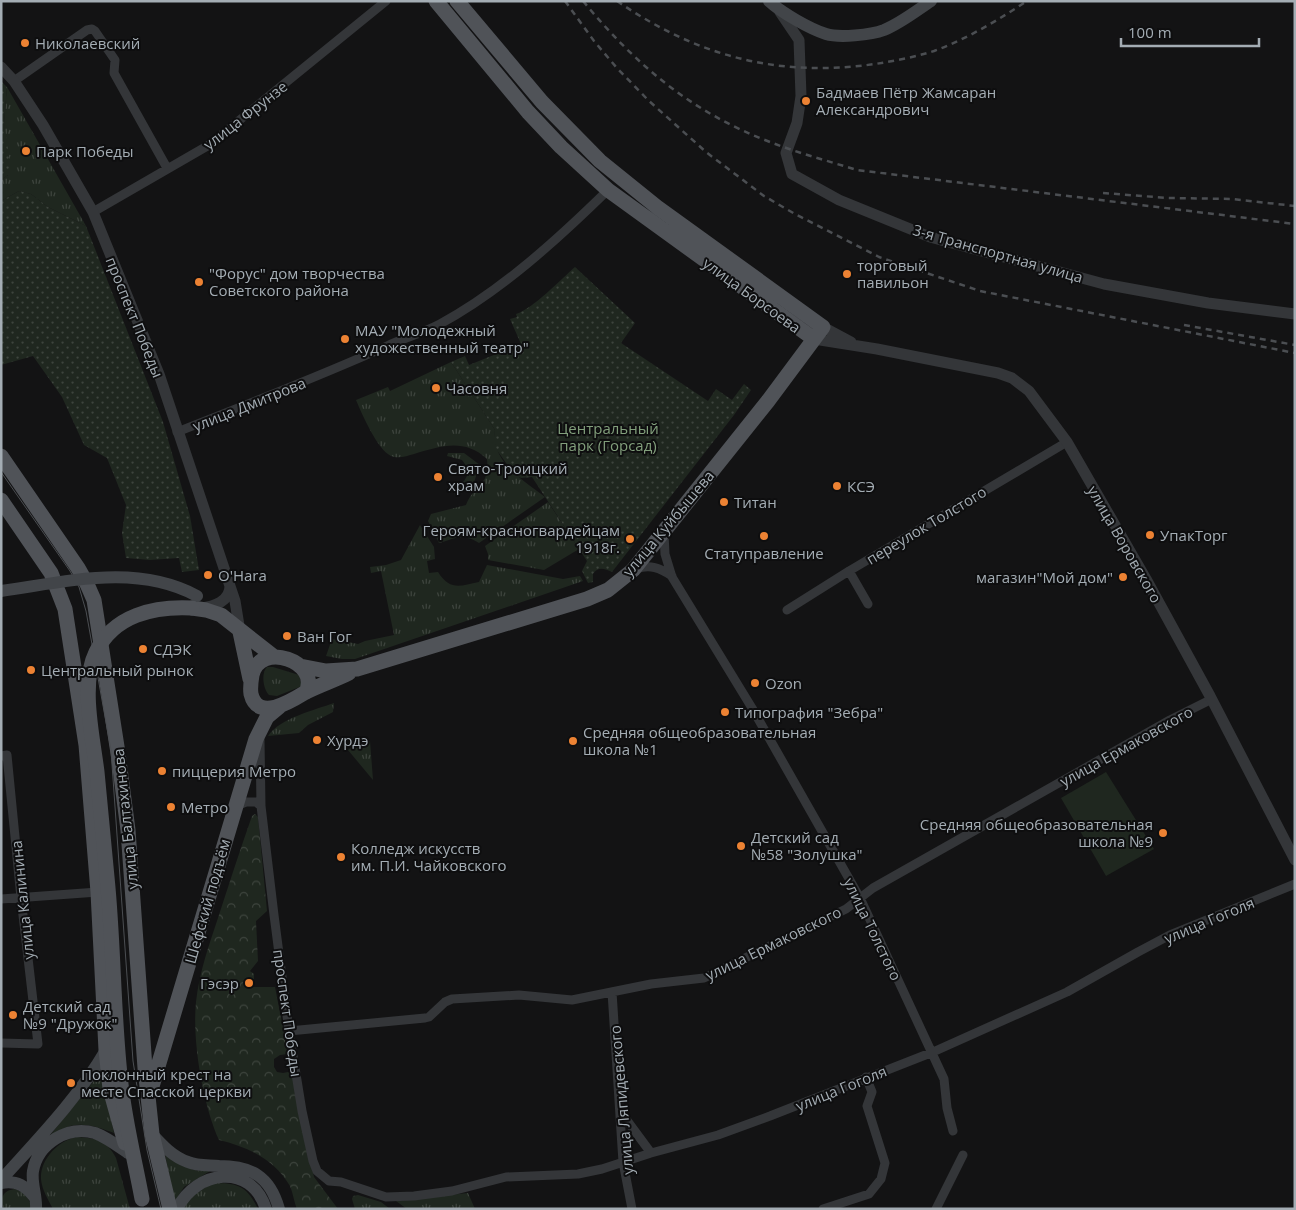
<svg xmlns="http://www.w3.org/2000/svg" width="1296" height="1210" font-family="'Open Sans',sans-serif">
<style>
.grass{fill:url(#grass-tufts)}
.forest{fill:url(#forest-crowns)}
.park{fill:url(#park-dots)}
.garden{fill:#1f271f}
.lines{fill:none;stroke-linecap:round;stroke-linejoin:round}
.minor{stroke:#343639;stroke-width:9}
.tertiary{stroke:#343639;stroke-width:11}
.secondary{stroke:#424549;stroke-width:12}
.primary{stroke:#505358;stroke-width:15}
.tram{stroke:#4b4e52;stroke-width:1}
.rail{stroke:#4b4e52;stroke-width:2.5;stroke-dasharray:6 5;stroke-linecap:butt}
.secondary-bridge{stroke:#424549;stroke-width:12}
.primary-bridge{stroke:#505358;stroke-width:15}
.poi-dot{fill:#ec8233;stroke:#0e0e0f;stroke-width:2}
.labels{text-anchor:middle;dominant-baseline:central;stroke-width:4;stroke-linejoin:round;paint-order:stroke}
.poi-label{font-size:15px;fill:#a4adb4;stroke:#0e0e0f;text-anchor:start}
.street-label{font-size:15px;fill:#a4adb4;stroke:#0e0e0f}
.park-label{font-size:15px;fill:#829f7c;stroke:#0e0e0f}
</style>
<defs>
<pattern id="grass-tufts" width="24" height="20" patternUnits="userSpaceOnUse" patternTransform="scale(1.25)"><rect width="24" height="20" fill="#1f271f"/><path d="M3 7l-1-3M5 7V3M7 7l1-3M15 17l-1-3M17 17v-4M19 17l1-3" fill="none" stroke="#3d443d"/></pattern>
<pattern id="forest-crowns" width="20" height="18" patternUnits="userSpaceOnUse" patternTransform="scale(1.25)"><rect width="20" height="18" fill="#1f271f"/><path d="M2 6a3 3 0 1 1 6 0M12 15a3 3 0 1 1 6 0" fill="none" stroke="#3d443d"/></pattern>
<pattern id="park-dots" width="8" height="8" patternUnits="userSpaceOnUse" patternTransform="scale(1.25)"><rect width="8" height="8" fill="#1f271f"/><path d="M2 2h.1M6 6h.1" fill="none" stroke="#3d443d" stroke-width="1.8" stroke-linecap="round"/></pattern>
</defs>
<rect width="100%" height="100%" fill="#131314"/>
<!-- grass -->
<path class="grass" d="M7,87L86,226L48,207L31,194L19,191L1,201V180L8,175L4,123Z
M451,362L495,430C491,462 523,480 545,497L479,543C463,533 456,538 439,543L428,521L431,514L466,505C474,484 490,487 487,459C464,438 441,446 414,454C407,456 398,459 391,456C377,449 362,414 356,400L388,387L390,391Z
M448,453H464L480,465L474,482L455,496L454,486L464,481L470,471L462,460L447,456Z
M548,502L579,549L544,570L488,560V554L485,546Z
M420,525L434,547L435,559L427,561L429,573L438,572C450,591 460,586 479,582L487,565L563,579L580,576L583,581L355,659H342L326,656L332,639L358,644L365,641L394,635L381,571L371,573L370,567L386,565L401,560Z
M267,667H273L299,675L302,686L277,696L269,695C263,689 261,673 267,667Z
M334,703L333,712L308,725L299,733L268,736C280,718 315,710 334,703Z
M370,741L373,780L348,750L359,742Z
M101,1072L114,1133C101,1128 85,1122 70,1126C63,1128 55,1135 48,1138Z
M77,1137C95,1138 107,1140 116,1158L130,1209H53C48,1199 42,1190 41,1179C40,1159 59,1140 77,1137Z
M165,1155C180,1165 191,1172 210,1171L184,1187L175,1201Z
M213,1183C238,1183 247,1186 258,1209H183L189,1197Z
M14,1189C24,1191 30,1199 32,1209H4C0,1199 2,1191 14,1189Z
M468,1193L475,1209H407L396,1201Z
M358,1195L381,1202L390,1209H355L352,1199L353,1196Z"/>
<!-- forest -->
<path class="forest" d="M255,814L258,817L267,911L256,921L258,961L250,971L254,974V979H249L246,984L250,987H275L288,1054L280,1055L274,1059V1067L277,1072L283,1073L293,1071L314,1177L338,1209H297C294,1202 293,1193 290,1186C274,1159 248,1147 219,1140C203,1105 192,1041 196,1002C199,973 209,945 218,918C229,884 240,850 252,816Z"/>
<!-- park -->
<path class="park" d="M1,81L7,87L4,123L10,163L8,175L1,180Z
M19,191L31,194L48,207L86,226L163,422L190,516L199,570L182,572L179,558L150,560L126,558L122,533L126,505L107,458L84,445L62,397L33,356L1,365V201Z
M575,267L635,323L621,343L708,401L716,389L732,400L744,384L751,390L734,415L612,572C605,569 598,566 593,574V582L588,583L582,571L587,561L532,477L521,478L514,474L496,449L494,438L495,430L451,362L465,356L469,365L521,344L510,319L517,317L516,314C534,308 560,280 575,267Z"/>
<!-- garden -->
<path class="garden" d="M1106,772L1154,849L1106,876L1061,798Z"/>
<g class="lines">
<!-- minor -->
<path class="minor" d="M14,81L87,30L92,29L95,31L115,60L114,73L167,168
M93,212L209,145L386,1
M177,432C248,404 318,377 387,346C404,338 423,333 440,324C501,291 558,239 608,190
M664,533L665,554L672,577L752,708L860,898L944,1079L947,1108L953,1131
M636,569C650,564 660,568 672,576
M849,571L868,604
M787,610L849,571L1067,442
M260,740L261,806L274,915L289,1031L302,1111L313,1161L317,1171L329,1181L341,1182L386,1197L414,1196L452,1191L506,1177L578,1174L602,1169L651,1153L718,1135L770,1116L933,1052L1067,992L1138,952L1170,935L1295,884
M1,756L7,755L21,898L38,1044L1,1043
M236,806L246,802H256L261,806
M1,899L98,892
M612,992L623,1162L632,1209
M289,1031L425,1018L429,1017L445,1002L452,999L519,995L572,1000L651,984L704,978L846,909L873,888L1170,720L1212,699
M620,1111L651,1153
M823,1209L869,1194L881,1179L885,1163L867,1106L872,1092L866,1077
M936,1209L963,1155"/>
<!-- tertiary -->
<path class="tertiary" d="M780,12L799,40L801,96L797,123L786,153L792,174L839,200L930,237L1104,284L1208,303L1295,314
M1,67L14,81L43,125L93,212L159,374L235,601L240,632
M823,327L851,342
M814,339L877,349L998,373L1012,378L1029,391L1067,442L1146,579L1210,696L1295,860
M201,608C214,607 230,601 230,586"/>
<!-- secondary -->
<path class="secondary" d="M769,1C782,13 810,29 826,34C839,38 871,35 884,30C901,23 916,11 931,1
M152,1134C162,1145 173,1157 188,1162C197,1166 209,1165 219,1166C251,1166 270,1176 279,1209
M1,1180C38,1139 78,1098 106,1050
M1,1183C17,1180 26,1186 35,1198
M36,1209C37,1196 31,1183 33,1171C38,1143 68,1125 95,1133C106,1137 118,1146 128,1153
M177,1209C196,1170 251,1162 266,1209"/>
<!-- primary -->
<path class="primary" d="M436,1L528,112L561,147L608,190L814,339
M1,456L78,568L87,584L94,600L118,753L128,830L145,1068L152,1134L170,1209
M1,500L51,573L65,609L86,745L98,892L106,1050L110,1089L125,1143
M192,608L206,610L221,615L273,656
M240,632L250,679
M300,666L326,671L357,669L587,599L608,590L633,570L768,401L823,327L657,207L600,161L542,102L457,1
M306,692C321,662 260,640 252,675C251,681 250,688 251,694C258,723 293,700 306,692C320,685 335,680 349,673
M150,1093L256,739L267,717L279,707"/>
<!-- tram -->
<path class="tram" d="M1,472L70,571L79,587L86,611L111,750L133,1061L147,1150L161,1209"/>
<!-- rail -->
<path class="rail" d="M565,1L594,41L616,67L648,100L706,152L764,196L795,214L879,257L980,291L1295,353
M583,1C636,65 691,112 770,142C798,153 828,161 857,170L1295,224
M617,1C697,56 778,78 875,64C894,61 915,57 934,51C967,39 998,20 1027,1
M1103,193L1168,198L1232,199L1295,206
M1184,325L1295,345"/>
<!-- secondary-bridge -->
<path class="secondary-bridge" d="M1,591C66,582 136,563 197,596"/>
<!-- primary-bridge -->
<path class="primary-bridge" d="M142,1199C135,1161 125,1122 121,1084C113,1015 114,946 107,877C104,842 100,807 97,772C93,738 80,684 96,652C114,615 154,606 192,608"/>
</g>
<!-- markers -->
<g class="poi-dot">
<circle cx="25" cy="43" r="5"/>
<circle cx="806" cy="101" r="5"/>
<circle cx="26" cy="151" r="5"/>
<circle cx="847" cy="274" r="5"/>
<circle cx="199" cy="282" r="5"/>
<circle cx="345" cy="339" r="5"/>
<circle cx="436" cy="388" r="5"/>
<circle cx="438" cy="477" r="5"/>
<circle cx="837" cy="486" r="5"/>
<circle cx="724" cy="502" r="5"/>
<circle cx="1150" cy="535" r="5"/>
<circle cx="764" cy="536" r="5"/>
<circle cx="630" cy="539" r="5"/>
<circle cx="208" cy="575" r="5"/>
<circle cx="1123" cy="577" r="5"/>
<circle cx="287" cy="636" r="5"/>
<circle cx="143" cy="649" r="5"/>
<circle cx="31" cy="670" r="5"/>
<circle cx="755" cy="683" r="5"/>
<circle cx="725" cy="712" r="5"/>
<circle cx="317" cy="740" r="5"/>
<circle cx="573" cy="741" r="5"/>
<circle cx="162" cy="771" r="5"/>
<circle cx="171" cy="807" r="5"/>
<circle cx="1163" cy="833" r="5"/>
<circle cx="741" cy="846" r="5"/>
<circle cx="341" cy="857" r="5"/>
<circle cx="249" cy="983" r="5"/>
<circle cx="13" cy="1015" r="5"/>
<circle cx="71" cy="1083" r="5"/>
</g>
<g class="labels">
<!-- poi labels -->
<g class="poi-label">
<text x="35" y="43">Николаевский</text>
<text x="816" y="92">Бадмаев Пётр Жамсаран<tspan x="816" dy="17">Александрович</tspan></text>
<text x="36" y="151">Парк Победы</text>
<text x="857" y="265">торговый<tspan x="857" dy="17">павильон</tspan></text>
<text x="209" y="273">"Форус" дом творчества<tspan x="209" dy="17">Советского района</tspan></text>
<text x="355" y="330">МАУ "Молодежный<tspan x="355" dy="17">художественный театр"</tspan></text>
<text x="446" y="388">Часовня</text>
<text x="448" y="468">Свято-Троицкий<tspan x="448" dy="17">храм</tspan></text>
<text x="847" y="486">КСЭ</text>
<text x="734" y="502">Титан</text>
<text x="620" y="530" text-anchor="end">Героям-красногвардейцам<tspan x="620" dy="17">1918г.</tspan></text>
<text x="1160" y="535">УпакТорг</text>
<text x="764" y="553" text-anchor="middle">Статуправление</text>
<text x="218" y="575">O'Hara</text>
<text x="1113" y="577" text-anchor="end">магазин"Мой дом"</text>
<text x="297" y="636">Ван Гог</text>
<text x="153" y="649">СДЭК</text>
<text x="41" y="670">Центральный рынок</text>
<text x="765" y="683">Ozon</text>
<text x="735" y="712">Типография "Зебра"</text>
<text x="583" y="732">Средняя общеобразовательная<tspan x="583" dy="17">школа №1</tspan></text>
<text x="327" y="740">Хурдэ</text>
<text x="172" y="771">пиццерия Метро</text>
<text x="181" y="807">Метро</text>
<text x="1153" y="824" text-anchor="end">Средняя общеобразовательная<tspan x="1153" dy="17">школа №9</tspan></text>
<text x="751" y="837">Детский сад<tspan x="751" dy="17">№58 "Золушка"</tspan></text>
<text x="351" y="848">Колледж искусств<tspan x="351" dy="17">им. П.И. Чайковского</tspan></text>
<text x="239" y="983" text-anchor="end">Гэсэр</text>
<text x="23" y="1006">Детский сад<tspan x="23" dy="17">№9 "Дружок"</tspan></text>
<text x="81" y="1074">Поклонный крест на<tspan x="81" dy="17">месте Спасской церкви</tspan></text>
</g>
<!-- street labels -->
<g class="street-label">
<text transform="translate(245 115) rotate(-38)">улица Фрунзе</text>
<text transform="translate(998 253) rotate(16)">3-я Транспортная улица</text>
<text transform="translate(752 295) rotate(36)">улица Борсоева</text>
<text transform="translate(135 317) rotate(68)">проспект Победы</text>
<text transform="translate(249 404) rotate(-22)">улица Дмитрова</text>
<text transform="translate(668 523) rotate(-50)">улица Куйбышева</text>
<text transform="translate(926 525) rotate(-31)">переулок Толстого</text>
<text transform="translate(1125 544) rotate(60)">улица Воровского</text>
<text transform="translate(1126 746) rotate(-29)">улица Ермаковского</text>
<text transform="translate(125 819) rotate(-96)">улица Балтахинова</text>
<text transform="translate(22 900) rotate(-96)">улица Калинина</text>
<text transform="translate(207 901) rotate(-74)">Шефский подъём</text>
<text transform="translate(1209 920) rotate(-23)">улица Гоголя</text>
<text transform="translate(873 929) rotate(64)">улица Толстого</text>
<text transform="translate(773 943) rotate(-26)">улица Ермаковского</text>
<text transform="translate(288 1013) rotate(82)">проспект Победы</text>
<text transform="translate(841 1088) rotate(-22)">улица Гоголя</text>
<text transform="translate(621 1100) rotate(-95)">улица Ляпидевского</text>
</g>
<!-- park labels -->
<g class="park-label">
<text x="608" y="428">Центральный<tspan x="608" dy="17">парк (Горсад)</tspan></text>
</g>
</g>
<!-- border -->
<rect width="1296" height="1210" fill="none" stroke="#a4adb4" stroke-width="5"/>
<!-- scale -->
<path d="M1121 38v8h138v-8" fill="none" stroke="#a4adb4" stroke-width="2.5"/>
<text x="1128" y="38" font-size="15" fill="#a4adb4" stroke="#0e0e0f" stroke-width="4" paint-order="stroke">100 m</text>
</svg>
